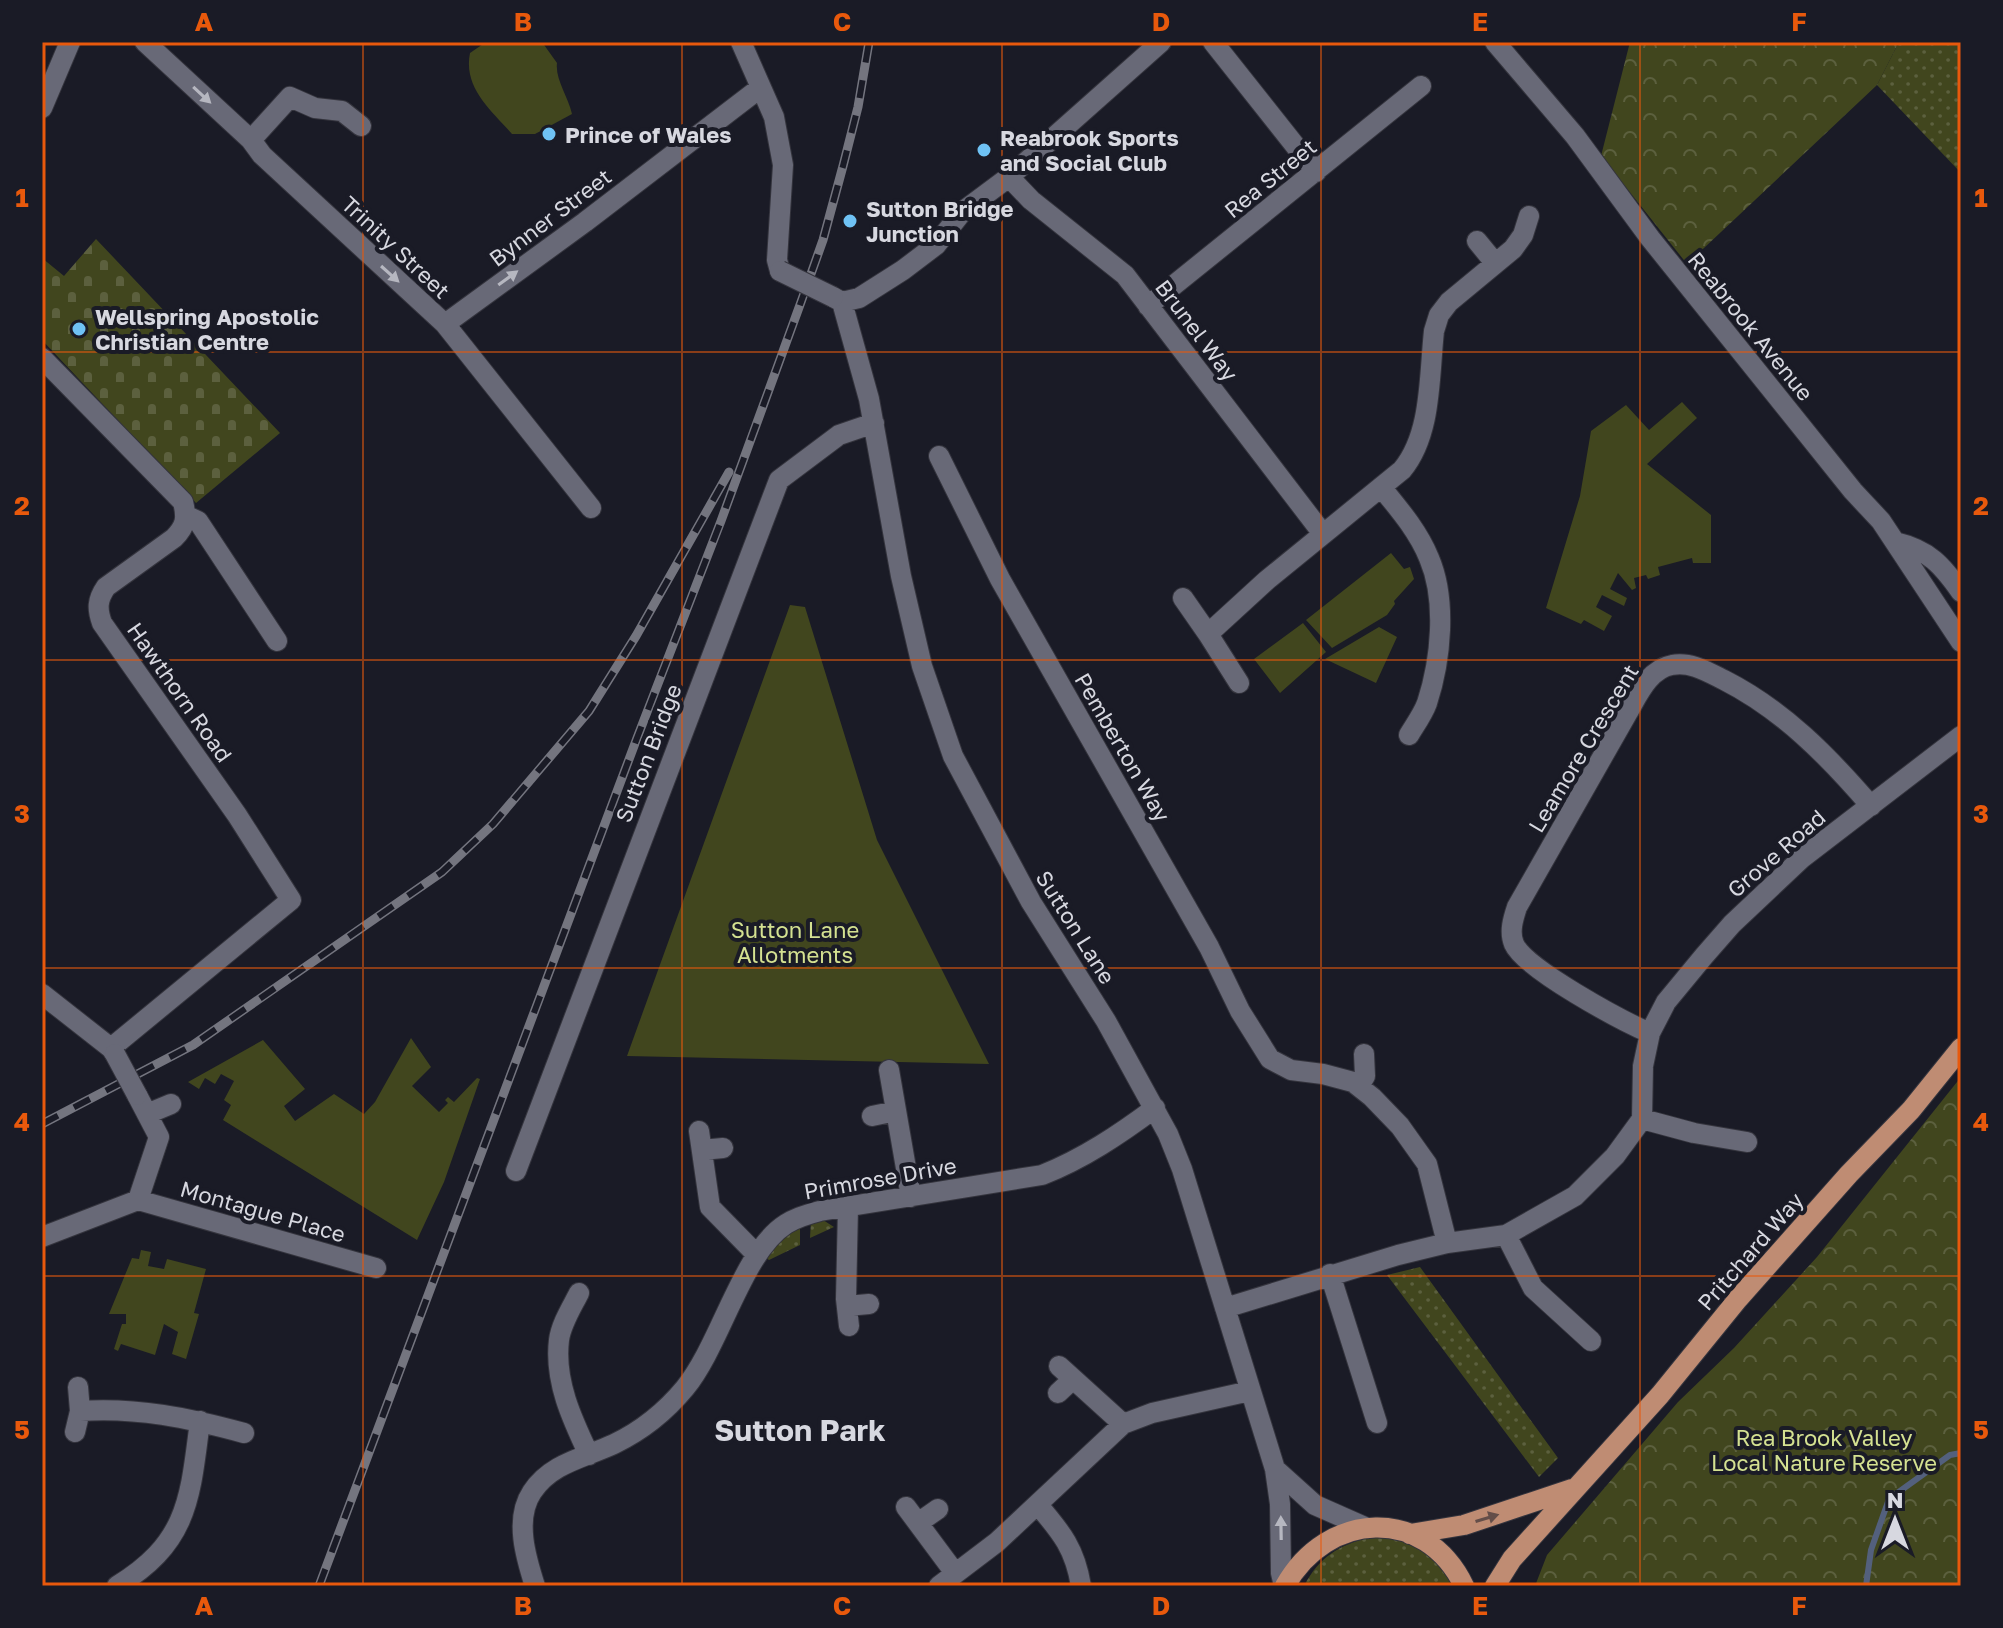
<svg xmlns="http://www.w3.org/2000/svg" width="2003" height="1628" font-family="'Golos Text',sans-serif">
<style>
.grass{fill:url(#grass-dots)}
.cemetery{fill:url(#cemetery-stones)}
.park{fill:url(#park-crowns)}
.garden{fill:#41461e}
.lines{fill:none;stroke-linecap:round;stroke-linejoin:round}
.stream{stroke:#53607d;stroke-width:6}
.minor-casing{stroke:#34343d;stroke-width:22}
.major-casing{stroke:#34343d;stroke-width:22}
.minor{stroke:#686977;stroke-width:20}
.major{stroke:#bf8c73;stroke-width:20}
.rail-casing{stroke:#74757f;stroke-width:9}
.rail{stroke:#1a1b26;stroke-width:6;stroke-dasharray:18;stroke-linecap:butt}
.minor-bridge-casing{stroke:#34343d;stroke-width:22;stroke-linecap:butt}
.minor-bridge{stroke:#686977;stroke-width:20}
.oneway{fill:#b6b7c0}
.oneway2{fill:#644e49}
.grid{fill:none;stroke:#e8590c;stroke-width:2;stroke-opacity:0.55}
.poi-dot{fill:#6fc2f4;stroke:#1a1b26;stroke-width:3}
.labels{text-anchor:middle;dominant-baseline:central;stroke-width:8;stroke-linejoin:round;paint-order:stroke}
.poi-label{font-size:22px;font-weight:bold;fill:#d7d8e0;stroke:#1a1b26;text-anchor:start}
.street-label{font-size:22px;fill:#d7d8e0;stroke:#1a1b26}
.park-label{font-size:22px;fill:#d4e191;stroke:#1a1b26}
.district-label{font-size:30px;font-weight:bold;fill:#d7d8e0;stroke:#1a1b26}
.neatline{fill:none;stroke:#e8590c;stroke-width:3}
.grid-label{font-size:26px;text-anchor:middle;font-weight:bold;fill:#e8590c}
</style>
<defs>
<pattern id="grass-dots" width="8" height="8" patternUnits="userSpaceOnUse" patternTransform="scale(2)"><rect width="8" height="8" fill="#41461e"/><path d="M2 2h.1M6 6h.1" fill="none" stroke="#5c603e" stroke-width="1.8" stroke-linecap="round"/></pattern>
<pattern id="cemetery-stones" width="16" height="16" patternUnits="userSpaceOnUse" patternTransform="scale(2)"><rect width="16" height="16" fill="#41461e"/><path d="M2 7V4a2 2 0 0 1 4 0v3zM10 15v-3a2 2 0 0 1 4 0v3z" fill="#5c603e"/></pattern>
<pattern id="park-crowns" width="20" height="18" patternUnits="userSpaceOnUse" patternTransform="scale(2)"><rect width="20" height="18" fill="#41461e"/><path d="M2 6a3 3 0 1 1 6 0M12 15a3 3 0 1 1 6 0" fill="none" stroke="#5c603e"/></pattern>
</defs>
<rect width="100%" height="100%" fill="#1a1b26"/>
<!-- grass -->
<path class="grass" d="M1899,42H1961V173L1877,85Z
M811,1220H823L834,1227L810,1238Z
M796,1228L800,1229V1245L769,1260L766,1258L782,1238Z
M1420,1267L1558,1458L1539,1477L1387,1275Z
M1370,1537C1412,1539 1431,1550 1453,1586H1304C1320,1556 1338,1546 1370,1537Z"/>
<!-- cemetery -->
<path class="cemetery" d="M96,239L280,433L196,503L42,340V258L64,276Z"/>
<!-- park -->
<path class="park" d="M1630,42H1899L1877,85L1687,264L1601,156Z
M1961,1077V1586H1535L1547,1555L1678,1402L1734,1348L1817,1257Z"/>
<!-- garden -->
<path class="garden" d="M486,42H542L557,63C555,79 568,96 572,114L535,134H512C491,110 463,88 470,53Z
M1682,402L1697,418L1647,464L1711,515V563H1693L1692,558L1658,567L1660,575L1648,579L1646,575L1634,578L1636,588L1632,590L1618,573L1610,589L1627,598L1624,606L1602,595L1596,607L1612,616L1604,631L1584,620L1581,624L1546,608L1580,496L1591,431L1626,405L1649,430Z
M1391,553L1404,569L1410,567L1414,579L1394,601L1395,604L1387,615L1332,648L1306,620Z
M790,605L805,607L877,840L989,1064L627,1056Z
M1303,623L1326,652L1280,693L1254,659Z
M1379,627L1397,637L1376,683L1325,659Z
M411,1038L431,1067L412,1086L439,1112L448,1103L445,1100L448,1097L454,1102L477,1078L480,1079L444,1182L417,1240L223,1120L231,1105L224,1100L234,1081L221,1074L215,1084L205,1078L199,1089L188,1082L263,1040L305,1089L284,1106L295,1121L334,1094L364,1114L375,1102Z
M141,1250L151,1252L148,1266L164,1269L167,1259L206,1269L194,1313L199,1314L186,1359L172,1354L178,1332L164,1324L155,1355L121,1344L118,1351L114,1349L122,1324H126V1314H109L132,1258L139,1259Z"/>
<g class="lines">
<!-- stream -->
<path class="stream" d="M1866,1586L1871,1550L1889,1499L1950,1455L1961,1453"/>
<!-- minor casing -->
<g class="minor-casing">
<path id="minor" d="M145,42L251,140L262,155L445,324L591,508
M741,42L774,117L783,165L777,260L780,271
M1213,42L1316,172
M1495,42L1575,136L1650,238L1853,491L1881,521L1961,642
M42,108L70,42
M251,140L290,97L315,108L342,111L361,126
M1009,177L1031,200L1125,275L1323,534
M1477,241L1495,263
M833,297L842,302L859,298L903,270L936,245L962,212L1009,177L1161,42
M842,302L869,399L901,576L922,666L953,756L1031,902L1106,1021L1168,1134L1182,1169L1275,1469L1280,1504L1281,1573L1284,1586
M1148,306L1421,86
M445,324L585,222L760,88
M42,358L183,502C187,518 186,526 174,538L106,587C97,600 97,609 102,623L237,815L291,900L111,1048
M939,456L1000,579L1209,947L1240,1011L1270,1059L1291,1070L1323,1074L1353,1082L1372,1097L1400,1126L1427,1164L1447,1243
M1381,487C1399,509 1418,531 1429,558C1447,600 1441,660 1427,703C1423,714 1415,725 1409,735
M187,516L198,521L277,641
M1895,542C1929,550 1942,565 1961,592
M1183,598L1208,634L1267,580L1402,470C1432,434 1429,376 1434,331L1439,315L1449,302L1513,249L1523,235L1529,216
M1208,634L1239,683
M42,994L111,1048L115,1054
M1650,1033C1622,1021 1525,969 1514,944C1509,932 1513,919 1517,907L1628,712C1638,695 1649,669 1672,665C1690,661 1708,672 1724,680C1783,710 1828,756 1871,806
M889,1070L911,1197
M1359,1086L1365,1076L1364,1054
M147,1114L171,1104
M872,1116L896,1111
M1642,1119L1694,1133L1747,1142
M699,1131L710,1207L757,1255
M702,1150L723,1148
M516,1171L779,480L839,435L874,423
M138,1200L376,1268
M848,1207L846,1299L849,1326
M1506,1235L1533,1288L1591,1341
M42,1237L138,1200L159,1137L137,1095
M1330,1274L1377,1423
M579,1293C572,1307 561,1324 559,1340C554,1381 572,1419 589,1455
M847,1306L869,1304
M1225,1308L1398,1255L1447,1243L1506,1235L1575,1196L1615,1156L1642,1119L1643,1066L1650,1033L1666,1002L1704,956L1732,924L1802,858L1961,736
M1059,1366L1123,1424
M1058,1393L1073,1379
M80,1411C137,1407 189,1418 244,1433
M75,1432L80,1411L78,1387
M1275,1469L1315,1505L1367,1528
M1038,1505C1062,1533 1075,1549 1081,1586
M906,1507L955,1573
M918,1523L938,1509
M117,1586C189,1542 190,1498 200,1421
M535,1586C526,1558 514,1519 532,1492C551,1463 584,1458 614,1444C641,1431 666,1411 685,1388C721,1344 742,1252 786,1224C797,1217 808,1214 820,1211L1042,1175C1083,1159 1120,1134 1155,1108
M939,1586L997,1542L1123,1424L1152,1413L1250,1391"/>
</g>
<!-- major casing -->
<g class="major-casing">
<path id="major" d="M1410,1534L1464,1525L1572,1489
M1285,1586C1327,1511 1425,1505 1464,1586
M1495,1586L1512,1559L1660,1395L1738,1299L1849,1174L1911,1110L1961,1048"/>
</g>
<!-- minor -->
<use href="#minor" class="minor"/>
<!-- major -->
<use href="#major" class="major"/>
<!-- rail casing -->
<g class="rail-casing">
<path id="rail" d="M42,1124L193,1045L442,872L493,824L589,711L636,636L729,472
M319,1586L637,738L721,521L801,302L823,240L843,166L858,107L869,42"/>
</g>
<!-- rail -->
<use href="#rail" class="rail"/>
<!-- minor-bridge casing -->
<g class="minor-bridge-casing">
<path id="minor-bridge" d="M780,271L833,297
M115,1054L137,1095"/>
</g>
<!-- minor-bridge -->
<use href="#minor-bridge" class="minor-bridge"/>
</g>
<!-- one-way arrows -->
<defs><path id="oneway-solid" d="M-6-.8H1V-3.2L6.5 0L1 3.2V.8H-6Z" transform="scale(2)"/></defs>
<g class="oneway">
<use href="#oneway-solid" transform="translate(202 95) rotate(43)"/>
<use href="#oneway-solid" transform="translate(390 274) rotate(42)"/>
<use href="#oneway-solid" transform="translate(508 278) rotate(-36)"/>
<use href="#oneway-solid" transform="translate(1281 1528) rotate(-91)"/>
</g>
<use class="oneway2" href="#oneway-solid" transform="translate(1487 1518) rotate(-17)"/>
<!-- grid -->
<path class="grid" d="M363,42V1586M682,42V1586M1002,42V1586M1321,42V1586M1640,42V1586M42,352H1961M42,660H1961M42,968H1961M42,1276H1961"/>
<!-- markers -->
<g class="poi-dot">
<circle cx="549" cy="134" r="8"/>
<circle cx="984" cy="150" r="8"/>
<circle cx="850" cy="221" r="8"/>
<circle cx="79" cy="329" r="8"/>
</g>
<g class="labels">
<!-- poi labels -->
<g class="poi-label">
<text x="565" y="134">Prince of Wales</text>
<text x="1000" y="137">Reabrook Sports<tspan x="1000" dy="25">and Social Club</tspan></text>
<text x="866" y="208">Sutton Bridge<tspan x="866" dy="25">Junction</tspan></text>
<text x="95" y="316">Wellspring Apostolic<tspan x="95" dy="25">Christian Centre</tspan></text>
</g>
<!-- street labels -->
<g class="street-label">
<text transform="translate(1270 178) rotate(-39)">Rea Street</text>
<text transform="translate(550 217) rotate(-37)">Bynner Street</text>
<text transform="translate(396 247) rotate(43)">Trinity Street</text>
<text transform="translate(1751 326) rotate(51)">Reabrook Avenue</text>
<text transform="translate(1197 330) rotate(53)">Brunel Way</text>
<text transform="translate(180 692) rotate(55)">Hawthorn Road</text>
<text transform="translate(1123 747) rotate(60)">Pemberton Way</text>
<text transform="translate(1583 748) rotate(-59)">Leamore Crescent</text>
<text transform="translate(648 753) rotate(-69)">Sutton Bridge</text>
<text transform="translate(1776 853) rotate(-41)">Grove Road</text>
<text transform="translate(1076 927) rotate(58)">Sutton Lane</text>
<text transform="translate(880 1178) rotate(-10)">Primrose Drive</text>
<text transform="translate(263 1211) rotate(16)">Montague Place</text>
<text transform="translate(1750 1251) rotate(-49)">Pritchard Way</text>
</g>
<!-- park labels -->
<g class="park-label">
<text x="795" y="929">Sutton Lane<tspan x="795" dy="25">Allotments</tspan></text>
<text x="1824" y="1437">Rea Brook Valley<tspan x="1824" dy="25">Local Nature Reserve</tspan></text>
</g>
<!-- district labels -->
<g class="district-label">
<text x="800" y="1430">Sutton Park</text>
</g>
</g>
<!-- border -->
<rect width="2003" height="1628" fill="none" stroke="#1a1b26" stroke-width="88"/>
<!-- north arrow -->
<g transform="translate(1895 1520)" stroke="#1a1b26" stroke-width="6" paint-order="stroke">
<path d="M0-6L14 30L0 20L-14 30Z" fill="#d7d8e0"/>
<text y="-12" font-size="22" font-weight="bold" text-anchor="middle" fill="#d7d8e0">N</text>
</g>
<rect x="44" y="44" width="1915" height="1540" class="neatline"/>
<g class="grid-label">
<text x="204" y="31">A</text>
<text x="523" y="31">B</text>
<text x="842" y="31">C</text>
<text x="1161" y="31">D</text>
<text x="1480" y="31">E</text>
<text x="1799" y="31">F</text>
<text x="22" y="207">1</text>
<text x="1981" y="207">1</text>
<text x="22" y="515">2</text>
<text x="1981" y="515">2</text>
<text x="22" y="823">3</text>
<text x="1981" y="823">3</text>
<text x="22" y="1131">4</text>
<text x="1981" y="1131">4</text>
<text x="22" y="1439">5</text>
<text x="1981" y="1439">5</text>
<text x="204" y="1615">A</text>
<text x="523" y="1615">B</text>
<text x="842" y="1615">C</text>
<text x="1161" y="1615">D</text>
<text x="1480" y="1615">E</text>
<text x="1799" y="1615">F</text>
</g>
</svg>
